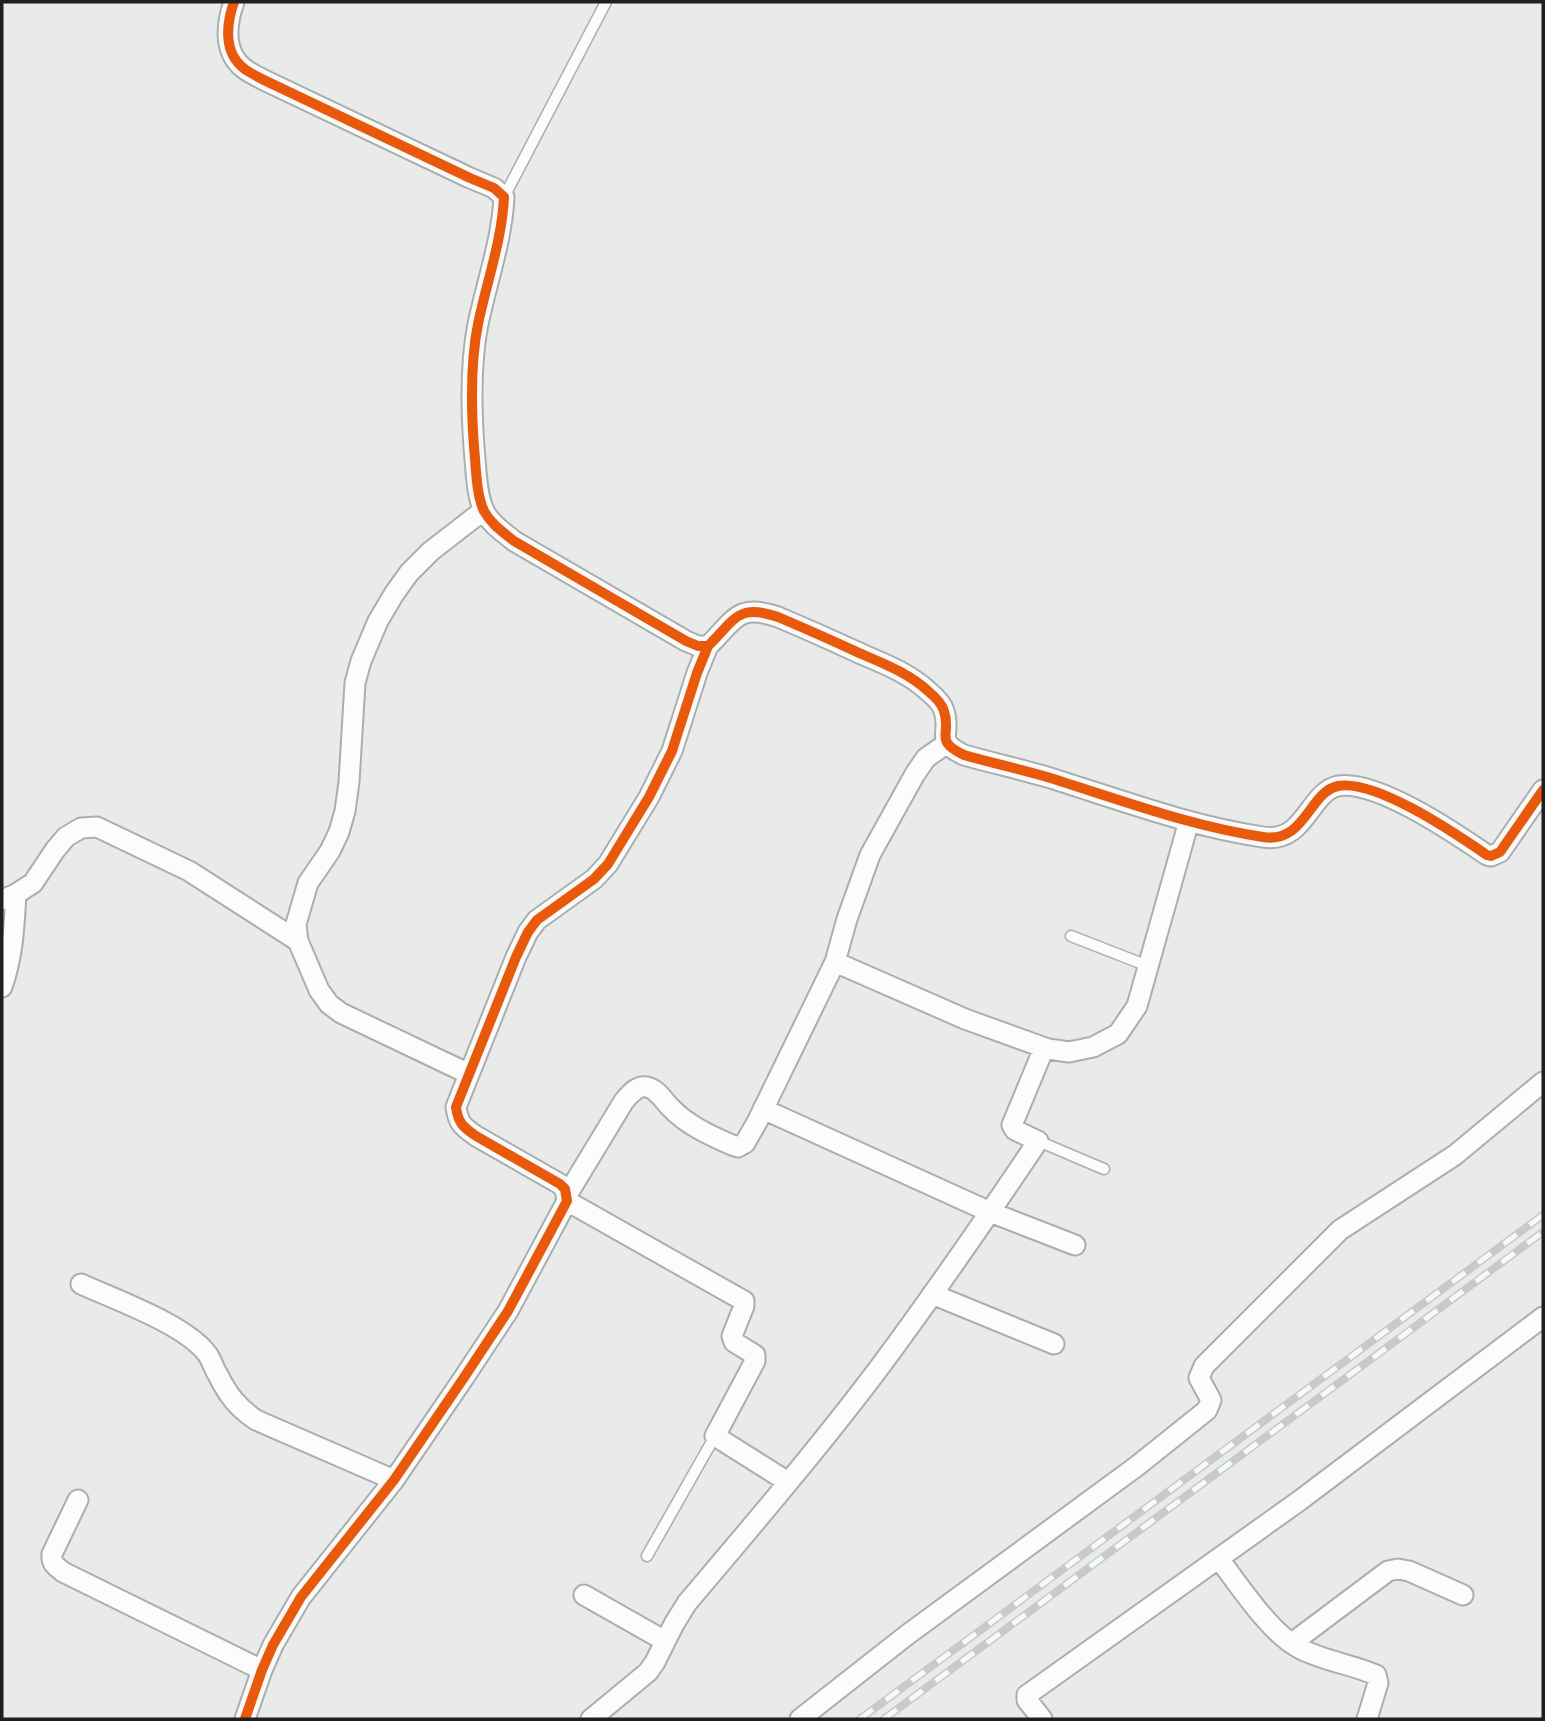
<svg xmlns="http://www.w3.org/2000/svg" width="1545" height="1721" font-family="'PT Sans Narrow',sans-serif">
<style>
.lines{fill:none;stroke-linecap:round;stroke-linejoin:round}
.service-casing{stroke:#acaeae;stroke-width:13}
.minor-casing{stroke:#acaeae;stroke-width:23}
.service{stroke:#fcfcfc;stroke-width:10}
.minor{stroke:#fcfcfc;stroke-width:19}
.rail-casing{stroke:#c8c9c9;stroke-width:8}
.rail{stroke:#f5f9f9;stroke-width:5;stroke-dasharray:16;stroke-linecap:butt}
.cycleway-casing{stroke:#f5f9f9;stroke-width:15}
.cycleway{stroke:#e8590c;stroke-width:10}
</style>
<rect width="100%" height="100%" fill="#e9ebeb"/>
<g class="lines">
<!-- service casing -->
<g class="service-casing">
<path id="service" d="M504,197L606,2
M1071,936L1148,966
M1038,1141L1104,1169
M647,1556L715,1436"/>
</g>
<!-- minor casing -->
<g class="minor-casing">
<path id="minor" d="M234,2C226,25 223,54 246,70C252,74 260,78 266,81L470,178L494,188L504,197C502,240 487,281 478,324C470,364 471,406 474,447C476,466 476,494 484,511C491,524 503,532 514,541L686,641L698,646H708C735,620 737,603 778,617C804,628 831,640 857,652C882,663 907,672 928,691C934,696 942,703 944,711C952,735 933,740 964,755C992,763 1020,769 1047,777C1118,799 1189,826 1263,837C1305,844 1309,792 1338,786C1376,779 1456,834 1487,855L1491,856L1500,852L1543,790
M946,744L926,758L915,774L870,855L847,919L835,962L965,1019L1048,1049L1069,1052L1093,1047L1118,1034L1137,1006L1189,821
M2,900L16,894L33,883L55,850L66,837L81,828L97,827L189,871L298,941
M2,987C13,955 14,928 16,894
M469,1074L341,1013L329,1004L319,990L298,941L296,924L308,883L330,851L339,832L345,811L349,782L355,683L361,661L378,621L394,594L409,573L431,551L484,510
M763,1109L990,1212L1075,1245
M567,1195L624,1101C630,1094 637,1085 647,1087C657,1089 664,1101 671,1108C687,1125 711,1136 732,1145L738,1147L745,1143L757,1122L835,962
M567,1201L744,1301V1306L732,1336L734,1342L755,1355V1361L715,1436L788,1482
M81,1284C116,1300 187,1325 208,1355C212,1361 214,1369 218,1375C228,1395 237,1407 256,1420L394,1480
M932,1294L1054,1344
M78,1500L52,1554C51,1564 56,1566 63,1572L262,1670
M1219,1559C1239,1585 1270,1633 1299,1648C1323,1661 1351,1664 1376,1675L1378,1683L1367,1719
M584,1595L665,1641
M1292,1643L1388,1571L1398,1569L1409,1571L1463,1595
M245,1719L262,1670L273,1645L301,1597L394,1480L463,1379L508,1311L567,1201L565,1189L560,1184L476,1136C463,1127 458,1123 456,1107L516,957L528,932L537,920L594,879L608,864L649,797L672,751L697,673L708,646
M591,1719L648,1672L655,1662L674,1624L687,1603C752,1526 818,1449 879,1368C934,1294 987,1217 1038,1141L1015,1130L1012,1125L1044,1048
M800,1719L907,1635L1137,1466L1207,1410L1211,1400L1199,1378L1204,1366L1340,1230L1455,1155L1543,1082
M1042,1719L1027,1700V1695L1299,1501L1543,1317"/>
</g>
<!-- service -->
<use href="#service" class="service"/>
<!-- minor -->
<use href="#minor" class="minor"/>
<!-- rail casing -->
<g class="rail-casing">
<path id="rail" d="M860,1719L1543,1215
M884,1719L1543,1232"/>
</g>
<!-- rail -->
<use href="#rail" class="rail"/>
<!-- cycleway casing -->
<g class="cycleway-casing">
<path id="cycleway" d="M234,2C226,25 223,54 246,70C252,74 260,78 266,81L470,178L494,188L504,197C502,240 487,281 478,324C470,364 471,406 474,447C476,466 476,494 484,511C491,524 503,532 514,541L686,641L698,646H708C735,620 737,603 778,617C804,628 831,640 857,652C882,663 907,672 928,691C934,696 942,703 944,711C952,735 933,740 964,755C992,763 1020,769 1047,777C1118,799 1189,826 1263,837C1305,844 1309,792 1338,786C1376,779 1456,834 1487,855L1491,856L1500,852L1543,790
M245,1719L262,1670L273,1645L301,1597L394,1480L463,1379L508,1311L567,1201L565,1189L560,1184L476,1136C463,1127 458,1123 456,1107L516,957L528,932L537,920L594,879L608,864L649,797L672,751L697,673L708,646"/>
</g>
<!-- cycleway -->
<use href="#cycleway" class="cycleway"/>
</g>
<!-- border -->
<rect width="1545" height="1721" fill="none" stroke="#1e2020" stroke-width="7"/>
</svg>
